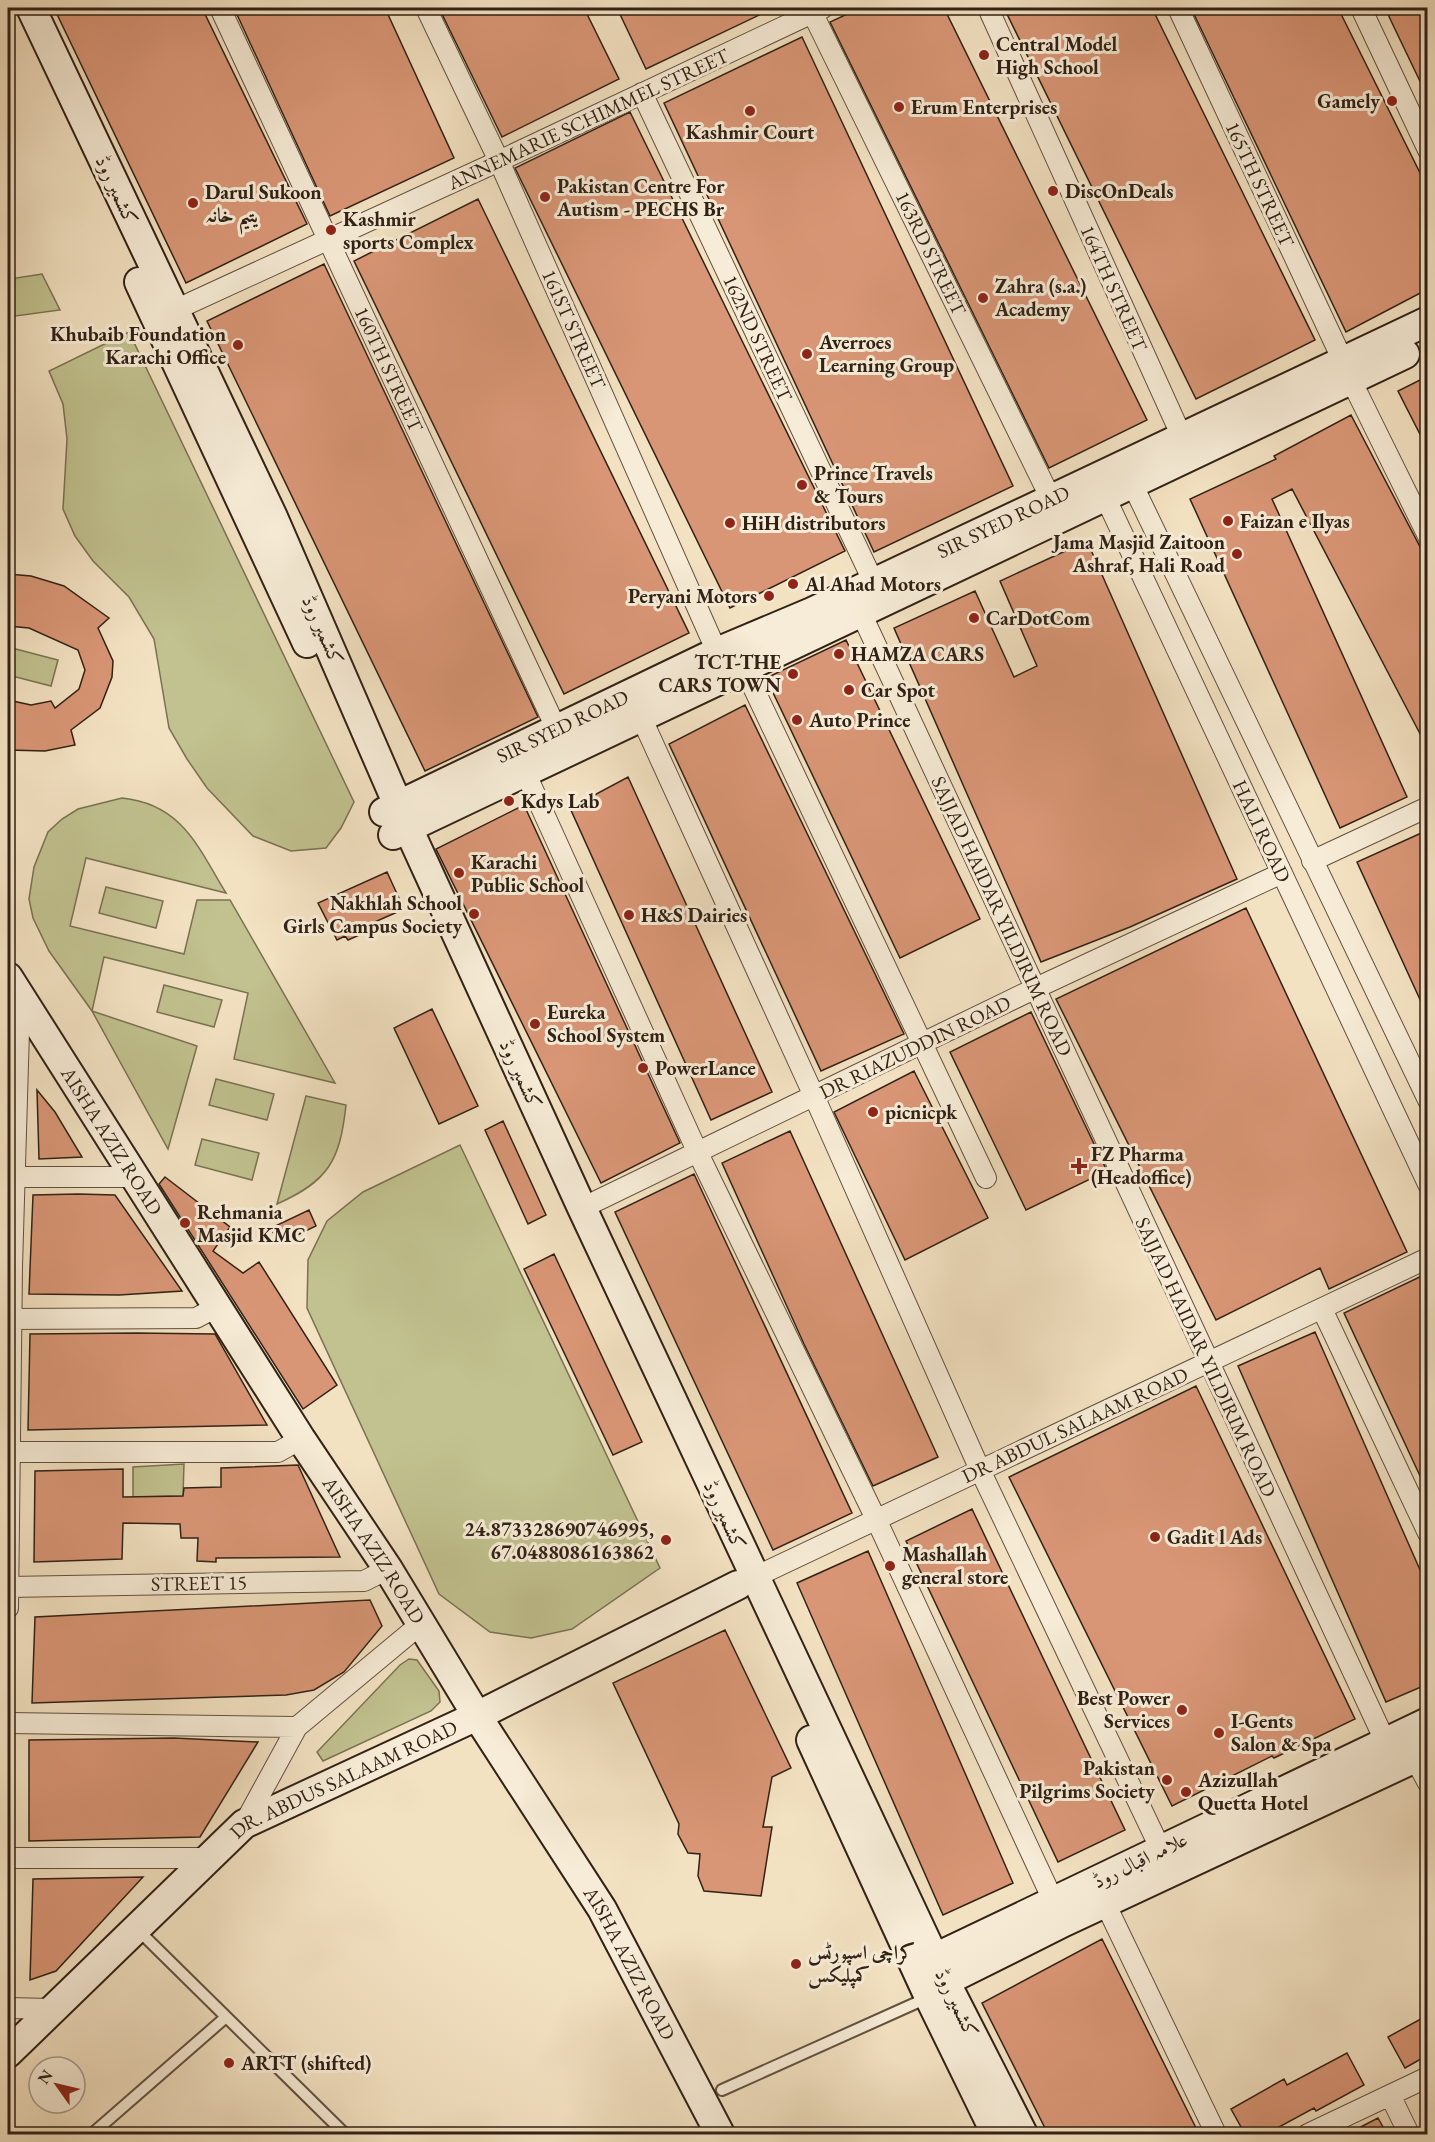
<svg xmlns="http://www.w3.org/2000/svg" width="1435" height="2142" font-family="'EB Garamond',Amiri,serif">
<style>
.green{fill:#c1c28f;stroke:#797252;stroke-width:1.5}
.building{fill:#d99676;stroke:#312116;stroke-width:1.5}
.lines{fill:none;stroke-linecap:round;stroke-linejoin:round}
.lane-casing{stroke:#625141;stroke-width:14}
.street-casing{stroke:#625141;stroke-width:22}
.secondary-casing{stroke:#312116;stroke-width:32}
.lane{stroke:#f7ecd7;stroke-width:10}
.street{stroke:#f7ecd7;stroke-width:20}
.secondary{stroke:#f7ecd7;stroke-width:28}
.poi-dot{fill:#8f2418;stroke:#f7ecd7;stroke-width:2}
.labels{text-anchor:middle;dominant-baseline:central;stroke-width:6;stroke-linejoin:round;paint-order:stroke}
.poi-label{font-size:20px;font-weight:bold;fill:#312116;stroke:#f7ecd7;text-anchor:start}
.street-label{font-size:20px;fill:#312116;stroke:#f7ecd7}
</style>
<rect width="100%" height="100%" fill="#f3e2c2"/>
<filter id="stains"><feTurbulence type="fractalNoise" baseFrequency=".00333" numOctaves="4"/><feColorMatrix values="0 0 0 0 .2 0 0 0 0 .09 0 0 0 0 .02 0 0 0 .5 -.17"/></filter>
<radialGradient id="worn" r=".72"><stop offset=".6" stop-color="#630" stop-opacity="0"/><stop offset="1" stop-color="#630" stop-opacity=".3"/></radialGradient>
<!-- green -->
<path class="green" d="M8,274L10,279L42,274L60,310L8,317Z
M129,332L354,802L341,828L326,848L291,851L253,836L207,788L187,759L169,728L154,639L129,597L93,561L75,536L63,509L67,439L63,404L49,371Z
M8,647L58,660L51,686L8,675Z
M122,798C182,804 198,847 226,893L86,858L70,926L184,954L197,900H230L335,1083L234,1059L248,993L104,957L92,1011L197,1046L168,1149L92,1011L49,951L33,918L29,899L34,867L48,832L62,819L78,809Z
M106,887L163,901L156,928L99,913Z
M164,985L222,1000L214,1027L157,1012Z
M216,1079L274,1094L267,1120L209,1105Z
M306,1096L346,1105C340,1160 329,1181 277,1204Z
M202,1139L259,1153L252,1180L195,1165Z
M460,1145L660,1568L572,1629L531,1638L490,1632L439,1594L307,1308L308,1260L327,1221L363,1192Z
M184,1464L183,1496L133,1497V1467Z
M409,1659L417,1660L439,1691L440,1702L431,1711L323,1761L317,1752L400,1665Z"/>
<!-- building -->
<path class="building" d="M54,8H202L307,224L186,283Z
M234,8H385L454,158L330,216Z
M439,8H584L619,79L502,137Z
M617,8H774L646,69Z
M860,8H944L1147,420L1049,468L830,22Z
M1004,8H1152L1315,340L1196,399Z
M1191,8H1338L1428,189V289L1346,332Z
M1385,8H1428V98L1393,25Z
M802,37L1013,486L874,552L664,103Z
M630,112L845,551L730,608L515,168Z
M478,199L689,633L564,694L354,261Z
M324,264L538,717L425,771L207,321Z
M1428,376V450L1398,391Z
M1351,415L1428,562V749L1292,489L1272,499L1407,797L1340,828L1190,499L1276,459L1274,456Z
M1087,541L1237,879L1130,927L1041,962L894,628L975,591L1014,677L1037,666L1000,581Z
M8,574L31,576L64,586L109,618L98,628L113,661L112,677L100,708L71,730L75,745L45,751L8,750V700L31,705L51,701L55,708L79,689L85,670L78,650L29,628L8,626Z
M846,640L980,919L900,958L766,678Z
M745,705L904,1034L821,1071L669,744Z
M628,777L772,1092L711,1120L570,808Z
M524,805L680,1143L601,1183L436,849Z
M1428,830V1017L1357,862Z
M387,872L404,909L361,928L364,933L348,940L345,936L337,940L318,903Z
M1246,908L1407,1252L1329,1289L1320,1268L1216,1320L1056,999Z
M432,1009L478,1106L439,1124L394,1028Z
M1031,1012L1107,1171L1026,1210L950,1052Z
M914,1071L988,1218L905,1260L834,1112Z
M37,1090L55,1112L82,1157L39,1159Z
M503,1121L546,1215L528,1224L485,1130Z
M790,1131L938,1457L873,1486L804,1344L722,1163Z
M694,1174L852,1513L773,1550L615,1212Z
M165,1177L230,1227L213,1251L243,1273L259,1262L337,1385L303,1409L159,1184Z
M78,1194L115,1195L182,1291L119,1295L29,1294L33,1195Z
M309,1210L316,1226L279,1244L271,1228Z
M554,1254L642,1442L613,1455L524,1269Z
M1428,1273V1493L1344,1313Z
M1315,1332L1428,1588V1684L1386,1702L1238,1366Z
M136,1333L215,1334L267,1425L28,1430L30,1334Z
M1196,1386L1355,1719L1274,1758L1272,1756L1172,1806L1009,1477Z
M298,1465L340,1557L216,1558V1562L197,1561L198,1538H181L180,1524L123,1523L122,1559L34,1562L35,1471L123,1469V1497L183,1496L184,1488L221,1487V1468Z
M972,1509L1125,1830L1058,1862L906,1541Z
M868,1551L1013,1883L943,1915L797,1583Z
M370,1600L382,1626L344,1672L314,1690L286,1695L32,1703L35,1617Z
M725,1630L791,1768L772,1777L763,1827H772L761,1896L704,1891L698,1876L700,1854L688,1853L678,1834L679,1824L613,1683Z
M174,1738L258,1742L200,1837L29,1841V1740Z
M143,1877L56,1971L30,1980L33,1879Z
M1102,1939L1120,1975L1199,2134H1048L982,2003Z
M1428,2015V2055L1405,2068L1388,2037Z
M1347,2053L1364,2085L1316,2111L1314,2108L1266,2134H1245L1231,2109L1284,2079L1287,2085Z
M1378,2118L1387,2134H1347Z"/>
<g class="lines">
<!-- lane casing -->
<g class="lane-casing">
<path id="lane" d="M137,1929L345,2134
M722,2090L927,1998
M92,2134L226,2017"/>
</g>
<!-- street casing -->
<g class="street-casing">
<path id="street" d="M220,8L557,730
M426,8L499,161L717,652
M810,8L1051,499
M988,8L1182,437
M1178,8L1343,361
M1361,8L1428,150
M642,93L874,583
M164,315L499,161L823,8
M1351,380L1428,536
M1127,473L1428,1100
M1100,486L1428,1184
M861,613L1386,1743
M744,668L986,1178
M641,717L814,1096L980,1470L1161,1850
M525,772L697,1151L876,1519L1058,1911
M1312,861L1428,807
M8,1177H133
M582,1208L1036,988L1282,873
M1322,1309L1428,1533
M8,1319L196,1318L217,1307
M8,1452H278L301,1439
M755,1577L1428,1258
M8,1587L364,1581L388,1569
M8,1608L12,1267L20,997
M8,1723L297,1727
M1415,1759L1428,1783
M244,1824L297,1727L422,1623
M8,1858H206
M1105,1903L1216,2134
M8,2008L51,2009
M1390,2095L1409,2134
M1308,2134L1428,2077"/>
</g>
<!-- secondary casing -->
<g class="secondary-casing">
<g id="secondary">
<path d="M31,8L273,517L408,828L582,1208L945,1981L1023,2134"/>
<path d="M139,282L307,643"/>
<path id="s1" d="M384,812L717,652L812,612L1428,321"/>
<path d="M393,835L1405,354"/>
<path id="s2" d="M8,977L301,1439L388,1569L477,1716L602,1909L720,2134"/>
<path d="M811,1740L929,1997L996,2134"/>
<path d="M918,1966L1428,1722"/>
<path d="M928,1990L1064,1922L1428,1752"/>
<path id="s3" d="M8,2053L244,1824L477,1716L738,1585"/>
</g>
</g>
<!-- lane -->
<use href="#lane" class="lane"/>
<!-- street -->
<use href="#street" class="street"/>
<!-- secondary -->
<use href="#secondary" class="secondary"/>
</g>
<!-- markers -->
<g class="poi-dot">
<circle cx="984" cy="55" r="6"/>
<circle cx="1392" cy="101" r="6"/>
<circle cx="899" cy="107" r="6"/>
<circle cx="750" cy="111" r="6"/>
<circle cx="1053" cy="191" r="6"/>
<circle cx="545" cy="197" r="6"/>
<circle cx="193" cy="203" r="6"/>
<circle cx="331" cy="230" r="6"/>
<circle cx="983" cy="298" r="6"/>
<circle cx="238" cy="345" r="6"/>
<circle cx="807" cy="354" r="6"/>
<circle cx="802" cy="485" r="6"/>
<circle cx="1228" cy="521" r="6"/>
<circle cx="730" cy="523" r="6"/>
<circle cx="1237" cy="554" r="6"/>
<circle cx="793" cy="584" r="6"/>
<circle cx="769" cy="596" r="6"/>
<circle cx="974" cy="618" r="6"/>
<circle cx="839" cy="654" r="6"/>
<circle cx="793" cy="674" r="6"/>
<circle cx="849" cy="690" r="6"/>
<circle cx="797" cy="720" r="6"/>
<circle cx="509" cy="801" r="6"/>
<circle cx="459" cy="873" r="6"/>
<circle cx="474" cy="914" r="6"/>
<circle cx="629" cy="915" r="6"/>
<circle cx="535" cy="1024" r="6"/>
<circle cx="643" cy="1068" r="6"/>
<circle cx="873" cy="1112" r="6"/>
<path d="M1076 1157h6v6h6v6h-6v6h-6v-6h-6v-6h6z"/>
<circle cx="185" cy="1223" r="6"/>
<circle cx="1155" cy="1537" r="6"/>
<circle cx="666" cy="1540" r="6"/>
<circle cx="890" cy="1566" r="6"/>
<circle cx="1182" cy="1710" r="6"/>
<circle cx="1219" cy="1733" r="6"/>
<circle cx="1167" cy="1780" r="6"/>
<circle cx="1186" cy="1792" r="6"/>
<circle cx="796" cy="1964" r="6"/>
<circle cx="229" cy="2063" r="6"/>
</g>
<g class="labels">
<!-- poi labels -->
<g class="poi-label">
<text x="996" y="44">Central Model<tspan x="996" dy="23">High School</tspan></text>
<text x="1380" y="101" text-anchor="end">Gamely</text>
<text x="911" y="107">Erum Enterprises</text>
<text x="750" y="132" text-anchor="middle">Kashmir Court</text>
<text x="557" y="186">Pakistan Centre For<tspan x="557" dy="23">Autism - PECHS Br</tspan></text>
<text x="1065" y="191">DiscOnDeals</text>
<text x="205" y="192">Darul Sukoon<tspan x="205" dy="23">یتیم خانہ</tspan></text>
<text x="343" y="219">Kashmir<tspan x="343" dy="23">sports Complex</tspan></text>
<text x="995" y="286">Zahra (s.a.)<tspan x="995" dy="23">Academy</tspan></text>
<text x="226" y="334" text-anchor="end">Khubaib Foundation<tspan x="226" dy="23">Karachi Office</tspan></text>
<text x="819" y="342">Averroes<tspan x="819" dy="23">Learning Group</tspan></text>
<text x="814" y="473">Prince Travels<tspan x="814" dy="23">&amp; Tours</tspan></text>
<text x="1240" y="521">Faizan e Ilyas</text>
<text x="742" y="523">HiH distributors</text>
<text x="1225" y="542" text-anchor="end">Jama Masjid Zaitoon<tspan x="1225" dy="23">Ashraf, Hali Road</tspan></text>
<text x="805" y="584">Al Ahad Motors</text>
<text x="757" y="596" text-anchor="end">Peryani Motors</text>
<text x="986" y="618">CarDotCom</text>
<text x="851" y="654">HAMZA CARS</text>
<text x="781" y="662" text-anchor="end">TCT-THE<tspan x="781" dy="23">CARS TOWN</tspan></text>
<text x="861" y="690">Car Spot</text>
<text x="809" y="720">Auto Prince</text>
<text x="521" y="801">Kdys Lab</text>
<text x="471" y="862">Karachi<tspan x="471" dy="23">Public School</tspan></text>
<text x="462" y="903" text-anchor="end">Nakhlah School<tspan x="462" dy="23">Girls Campus Society</tspan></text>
<text x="641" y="915">H&amp;S Dairies</text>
<text x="547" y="1012">Eureka<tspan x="547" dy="23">School System</tspan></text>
<text x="655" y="1068">PowerLance</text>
<text x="885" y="1112">picnicpk</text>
<text x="1091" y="1154">FZ Pharma<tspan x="1091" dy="23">(Headoffice)</tspan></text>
<text x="197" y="1212">Rehmania<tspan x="197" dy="23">Masjid KMC</tspan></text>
<text x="654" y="1529" text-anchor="end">24.873328690746995,<tspan x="654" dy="23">67.0488086163862</tspan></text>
<text x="1167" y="1537">Gadit l Ads</text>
<text x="902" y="1554">Mashallah<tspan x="902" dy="23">general store</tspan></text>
<text x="1170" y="1698" text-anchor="end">Best Power<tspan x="1170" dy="23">Services</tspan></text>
<text x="1231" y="1721">I-Gents<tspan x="1231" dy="23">Salon &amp; Spa</tspan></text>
<text x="1155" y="1768" text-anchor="end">Pakistan<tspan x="1155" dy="23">Pilgrims Society</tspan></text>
<text x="1198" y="1780">Azizullah<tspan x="1198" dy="23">Quetta Hotel</tspan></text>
<text x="808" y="1952">کراچی اسپورٹس<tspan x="808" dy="23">کمپلیکس</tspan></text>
<text x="241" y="2063">ARTT (shifted)</text>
</g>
<!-- street labels -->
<g class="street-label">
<text transform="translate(588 119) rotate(-25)">ANNEMARIE SCHIMMEL STREET</text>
<text transform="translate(1260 184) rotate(65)">165TH STREET</text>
<text transform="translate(117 190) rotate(65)">کشمیر روڈ</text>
<text transform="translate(931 253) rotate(64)">163RD STREET</text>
<text transform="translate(1114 288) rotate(66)">164TH STREET</text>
<text transform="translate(574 329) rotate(66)">161ST STREET</text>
<text transform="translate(758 338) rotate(65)">162ND STREET</text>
<text transform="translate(389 369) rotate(65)">160TH STREET</text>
<text stroke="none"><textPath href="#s1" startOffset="684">SIR SYED ROAD</textPath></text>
<text transform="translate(323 630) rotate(66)">کشمیر روڈ</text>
<text stroke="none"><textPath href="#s1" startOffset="198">SIR SYED ROAD</textPath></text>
<text transform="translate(1262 831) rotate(65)">HALI ROAD</text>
<text transform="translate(1002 916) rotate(65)">SAJJAD HAIDAR YILDIRIM ROAD</text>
<text transform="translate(915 1047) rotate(-26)">DR RIAZUDDIN ROAD</text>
<text transform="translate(521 1074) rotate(65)">کشمیر روڈ</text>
<text stroke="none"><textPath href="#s2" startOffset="194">AISHA AZIZ ROAD</textPath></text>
<text transform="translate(1206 1357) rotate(65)">SAJJAD HAIDAR YILDIRIM ROAD</text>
<text transform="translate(1075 1425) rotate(-25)">DR ABDUL SALAAM ROAD</text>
<text transform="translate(725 1515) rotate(65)">کشمیر روڈ</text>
<text stroke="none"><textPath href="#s2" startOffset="680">AISHA AZIZ ROAD</textPath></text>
<text transform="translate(199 1583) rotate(-1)">STREET 15</text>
<text stroke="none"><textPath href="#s3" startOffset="438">DR. ABDUS SALAAM ROAD</textPath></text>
<text transform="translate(1140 1860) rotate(-26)">علامہ اقبال روڈ</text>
<text stroke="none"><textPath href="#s2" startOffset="1166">AISHA AZIZ ROAD</textPath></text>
<text transform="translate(957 2003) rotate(64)">کشمیر روڈ</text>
</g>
</g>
<!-- margin -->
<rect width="1435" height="2142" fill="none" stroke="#f3e2c2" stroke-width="30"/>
<rect x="9" y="9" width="1417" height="2124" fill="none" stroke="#312116" stroke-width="3"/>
<rect x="15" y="15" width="1405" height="2112" fill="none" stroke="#312116" stroke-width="1.5"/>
<!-- north arrow -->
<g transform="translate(57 2085) rotate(304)"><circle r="28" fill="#f7ecd7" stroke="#a89b8a" stroke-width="1.5"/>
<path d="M0-4.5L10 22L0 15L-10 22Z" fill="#8f2418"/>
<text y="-9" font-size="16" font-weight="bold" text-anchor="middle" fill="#312116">N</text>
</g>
<rect width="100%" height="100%" filter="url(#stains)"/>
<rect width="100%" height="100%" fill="url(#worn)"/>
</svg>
